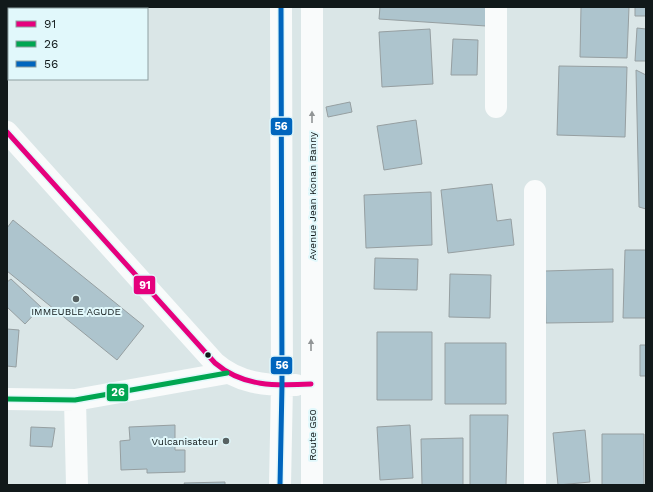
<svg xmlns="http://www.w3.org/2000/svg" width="653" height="492" font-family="'Work Sans',sans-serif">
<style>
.building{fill:#adc4cd;stroke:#969fa1}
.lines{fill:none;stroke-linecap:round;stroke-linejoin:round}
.minor{stroke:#f9fbfb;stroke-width:22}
.tertiary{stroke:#f9fbfb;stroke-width:22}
.bus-1-casing{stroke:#e1f8fb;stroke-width:8}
.bus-2-casing{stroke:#e1f8fb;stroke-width:8}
.bus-3-casing{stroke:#e1f8fb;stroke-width:8}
.bus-1{stroke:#e5007d;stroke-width:5}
.bus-2{stroke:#00a651;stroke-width:5}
.bus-3{stroke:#0065bd;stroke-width:5}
.oneway{fill:#919596}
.poi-dot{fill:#576162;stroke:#e1f8fb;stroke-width:1.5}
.bus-dot{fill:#11191a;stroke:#e1f8fb;stroke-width:1.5}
.labels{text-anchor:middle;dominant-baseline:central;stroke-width:4;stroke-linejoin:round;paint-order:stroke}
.street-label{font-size:10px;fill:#11191a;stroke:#e1f8fb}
.poi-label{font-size:10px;fill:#11191a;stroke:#e1f8fb}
.line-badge{stroke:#e1f8fb;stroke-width:1.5}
.badge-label{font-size:11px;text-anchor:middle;font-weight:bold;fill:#fff}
</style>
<rect width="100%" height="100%" fill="#dae6e7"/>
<!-- building -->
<path class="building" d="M380,7H487L486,26L379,19Z
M581,7H629L627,58L580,57Z
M635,7H646V16H635Z
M637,28L646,29V61H635Z
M430,29L433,84L382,87L379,32Z
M453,39L478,40L477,75H451Z
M559,66L627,67L625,137L557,135Z
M636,70L646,75V209L639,207Z
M350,102L352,112L328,117L326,107Z
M416,120L422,164L384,170L377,126Z
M492,184L497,221L511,219L514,245L448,253L441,190Z
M431,192L432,245L366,248L364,195Z
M13,220L144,326L117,360L7,271V228Z
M625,250H646V318H623Z
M375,258L418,259L417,290L374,289Z
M613,269V322L546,323L545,271Z
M450,274L491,275L490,318L449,317Z
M11,279L41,307L25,324L7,307V282Z
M7,329L19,330L16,367L7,366Z
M377,332H432V400H377Z
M445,343H506V404H445Z
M640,345H646V376H640Z
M470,415H508L506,485H470Z
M175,425V450H185V472L147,473V469L121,470L120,441L130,440L129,427Z
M410,425L413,478L380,480L377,427Z
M31,427L55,428L52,447L30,446Z
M585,430L590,482L558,485L553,433Z
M602,434H644V485H602Z
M463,438V485H422L421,439Z
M225,482V485H185L184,483Z"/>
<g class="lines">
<!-- minor -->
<path class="minor" d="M496,107V7
M7,399L75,400L227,373
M75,400L77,485
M535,485V191"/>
<!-- tertiary -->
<path class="tertiary" d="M7,132L215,363C238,383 266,386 296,385
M280,485L282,385L281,7
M312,485V7"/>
<!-- bus-1 casing -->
<g class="bus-1-casing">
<path id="bus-1" d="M7,132L215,363C243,387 276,386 311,384"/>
</g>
<!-- bus-2 casing -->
<g class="bus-2-casing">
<path id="bus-2" d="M7,399L75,400L227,373"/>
</g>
<!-- bus-3 casing -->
<g class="bus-3-casing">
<path id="bus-3" d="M280,485L282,385L281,7"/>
</g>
<!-- bus-1 -->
<use href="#bus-1" class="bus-1"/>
<!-- bus-2 -->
<use href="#bus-2" class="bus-2"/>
<!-- bus-3 -->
<use href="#bus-3" class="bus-3"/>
</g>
<!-- one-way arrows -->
<defs><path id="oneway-solid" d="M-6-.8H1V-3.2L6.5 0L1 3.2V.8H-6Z"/></defs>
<g class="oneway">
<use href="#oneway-solid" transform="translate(312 117) rotate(-90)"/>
<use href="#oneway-solid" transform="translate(311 345) rotate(-90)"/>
</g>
<!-- markers -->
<g class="poi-dot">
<circle cx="76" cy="299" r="4"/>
<circle cx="226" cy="441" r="4"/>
</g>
<circle class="bus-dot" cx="208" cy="355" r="3.5"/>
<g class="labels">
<!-- street labels -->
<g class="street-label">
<text transform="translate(312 196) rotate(-90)">Avenue Jean Konan Banny</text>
<text transform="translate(312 435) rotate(-90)">Route G50</text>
</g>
<!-- poi labels -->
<g class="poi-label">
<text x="76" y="311">IMMEUBLE AGUDE</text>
<text x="218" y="441" text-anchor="end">Vulcanisateur</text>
</g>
</g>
<g class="line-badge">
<rect x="270" y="117" width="23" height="19" rx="4" fill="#0065bd"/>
<rect x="133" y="275" width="23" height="20" rx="4" fill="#e5007d"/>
<rect x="270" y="356" width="23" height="19" rx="4" fill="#0065bd"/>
<rect x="106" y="383" width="23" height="19" rx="4" fill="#00a651"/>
</g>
<g class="badge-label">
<text x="281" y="130">56</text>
<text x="145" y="289">91</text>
<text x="282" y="369">56</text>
<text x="118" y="396">26</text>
</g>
<!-- border -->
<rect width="653" height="492" fill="none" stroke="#11191a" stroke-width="16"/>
<!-- legend -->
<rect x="8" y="8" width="140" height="72" fill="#e1f8fb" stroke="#8e9fa1"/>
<rect x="16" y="21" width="20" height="6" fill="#e5007d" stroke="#8e9fa1"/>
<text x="44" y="28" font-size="12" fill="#11191a">91</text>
<rect x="16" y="41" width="20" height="6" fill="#00a651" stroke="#8e9fa1"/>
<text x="44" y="48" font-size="12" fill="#11191a">26</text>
<rect x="16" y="61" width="20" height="6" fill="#0065bd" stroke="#8e9fa1"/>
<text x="44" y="68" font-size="12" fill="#11191a">56</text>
</svg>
